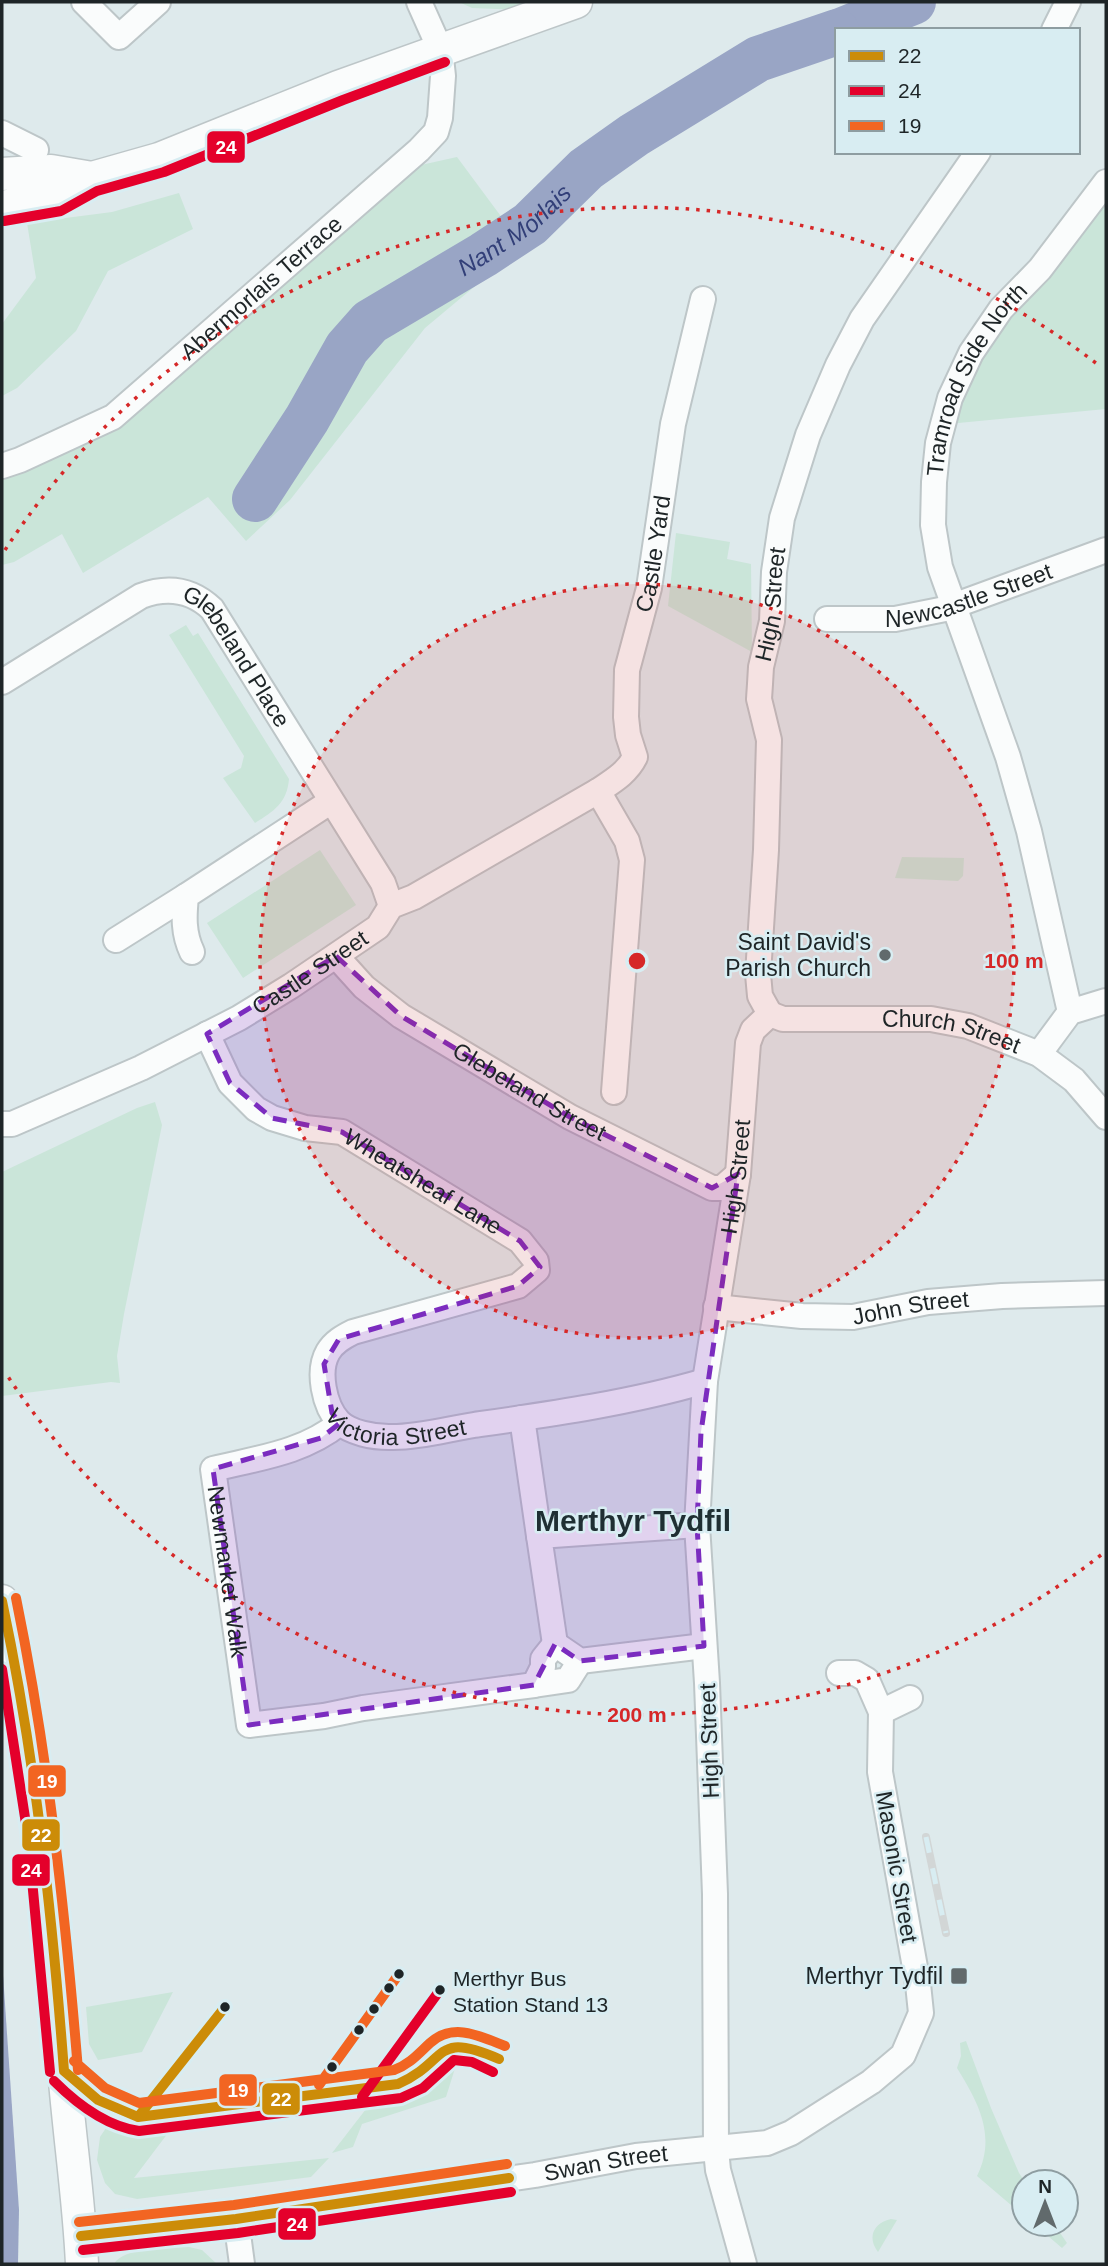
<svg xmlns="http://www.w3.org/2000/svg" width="1108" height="2266" font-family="Arial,sans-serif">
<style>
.green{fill:#cae5d9}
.water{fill:#99a5c5}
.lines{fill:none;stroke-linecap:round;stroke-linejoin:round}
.river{stroke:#99a5c5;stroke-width:46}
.minor-casing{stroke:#bdc6c8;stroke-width:28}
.major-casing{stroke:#bdc6c8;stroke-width:35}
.minor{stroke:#fafcfc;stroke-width:24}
.major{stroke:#fafcfc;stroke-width:32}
.rail-casing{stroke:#d2d6d6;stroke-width:8}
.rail{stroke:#d8edf2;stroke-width:5;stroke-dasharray:16;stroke-linecap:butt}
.bus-1-casing{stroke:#d8edf2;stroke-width:16}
.bus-2-casing{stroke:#d8edf2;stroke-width:16}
.bus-3-casing{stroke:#d8edf2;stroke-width:16}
.bus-1{stroke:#cc8c08;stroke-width:10}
.bus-2{stroke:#e4002b;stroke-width:10}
.bus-3{stroke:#f26522;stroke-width:10}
.marked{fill:#7b2cbf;fill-opacity:0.2;stroke:#7b2cbf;stroke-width:5;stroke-dasharray:14 9;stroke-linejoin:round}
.ring{fill:none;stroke:#d62828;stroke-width:3.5;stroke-dasharray:3.5 7}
.poi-dot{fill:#616a6c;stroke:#d8edf2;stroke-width:2.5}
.bus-dot{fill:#1e2527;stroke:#d8edf2;stroke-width:2.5}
.labels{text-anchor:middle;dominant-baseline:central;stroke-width:5;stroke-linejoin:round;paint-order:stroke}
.bus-label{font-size:21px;fill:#1e2527;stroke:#d8edf2;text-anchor:start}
.street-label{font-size:23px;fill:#1e2527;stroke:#d8edf2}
.poi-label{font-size:23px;fill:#1e2527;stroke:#d8edf2;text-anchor:end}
.water-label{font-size:24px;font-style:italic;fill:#323f78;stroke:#d8edf2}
.district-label{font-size:30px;font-weight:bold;fill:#1f2f33;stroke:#d8edf2}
.centre{fill:#d62828;stroke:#d8edf2;stroke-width:3.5}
.ring-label{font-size:21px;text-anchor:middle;font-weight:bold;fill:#d62828;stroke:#d8edf2;stroke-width:5;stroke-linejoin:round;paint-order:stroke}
.line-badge{stroke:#d8edf2;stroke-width:2.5}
.badge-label{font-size:19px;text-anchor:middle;font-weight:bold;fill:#fff}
</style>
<rect width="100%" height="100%" fill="#deeaec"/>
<!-- green -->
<path class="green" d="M459,2H539L521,10L472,8Z
M457,157L523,246L425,328L290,500L246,541L208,497L83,573L62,534L14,562L2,565V473L105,430L412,167Z
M179,193L193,229L108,271L76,331L17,388L2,396V324L36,278L27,223L112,212Z
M1106,197V409L948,424L976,354Z
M676,533L730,542L727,559L751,564L752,652L668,606Z
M186,625L193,636L198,633L289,779C287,803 274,811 255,823L223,778L241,768L244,756L169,635Z
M320,850L356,905L243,978L207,923Z
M902,857L964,858L963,876L958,881L895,878Z
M155,1102L162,1125L124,1314L117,1356L120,1383L111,1382L2,1396V1172L137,1108Z
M173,1992L142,2052L98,2060L89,2044L86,2007Z
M966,2041L991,2108L1019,2173L1025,2182L1024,2216L977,2176C997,2136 978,2102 957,2068L961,2056L960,2043Z
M457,2062L446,2097L362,2124L353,2147L332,2153L366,2109L385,2098L414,2095L433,2085Z
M110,2122C118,2125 125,2128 134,2129C146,2129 159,2122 168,2133L134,2178L329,2158L311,2177L137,2199L115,2194L105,2183L97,2160L100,2137Z
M891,2219L897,2220L878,2252C867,2238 873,2223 891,2219Z
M1034,2224H1054L1067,2243L1062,2248Z
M189,2247L202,2250L217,2264H114C123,2247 170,2248 189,2247Z"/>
<!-- water -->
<path class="water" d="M2,1960L19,2210L18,2264H2Z"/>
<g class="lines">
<!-- river -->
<g class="river">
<path d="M843,30L913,2"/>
<path id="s1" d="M255,499L307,419L347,348L370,322L483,255L530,224L586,169L634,135L758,59L837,32"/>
</g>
<!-- minor casing -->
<g class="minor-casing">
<g id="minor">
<path d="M84,2L119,37L158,2"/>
<path d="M1054,30L1068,2"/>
<path d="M2,133L36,150"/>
<path id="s2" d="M2,466L20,460L113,417L419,150L436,132L440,118L443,76L440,49L419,2"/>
<path id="s3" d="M827,619H895L945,609L1106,550"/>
<path id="s4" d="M2,682L141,596C168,586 192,590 212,609L383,883L391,906"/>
<path d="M598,791L627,841L632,860L614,1092"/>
<path d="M116,940L186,896"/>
<path d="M192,952C183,933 184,916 186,896L330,802"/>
<path id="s5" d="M336,956L364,987L401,1016L570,1117L712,1188H722L738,1174"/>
<path id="s6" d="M1070,1012L1029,831L1008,757L940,567L933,525L934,482L938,443L950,398L971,353L1001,309L1040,269L1106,182"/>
<path id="s7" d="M770,1014L760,996L758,974L766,850L769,740L759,699L760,684L761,667L772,621L774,572L782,518L808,435L838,365L862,319L978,152"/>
<path id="s8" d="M770,1014L783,1019H931L968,1026L1039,1054L1074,1080L1106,1117"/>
<path id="s9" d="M207,1034L230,1083L256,1109L272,1118L305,1128L342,1132L520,1241L536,1261L537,1270L518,1286L353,1332C343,1337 334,1342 328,1352C317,1371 324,1406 339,1422C351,1433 373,1437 389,1437C415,1438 448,1429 474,1425C551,1414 630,1403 705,1381"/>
<path d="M1039,1054L1070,1012L1106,1001"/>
<path id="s10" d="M2,1124H12L141,1068L239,1018L291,986L378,927L391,906L414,897L598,791C613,781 627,773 635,757L628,735L626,717L627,670L649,588L673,424L703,299"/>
<path id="s11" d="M716,1307L802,1316L853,1317L928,1302L1002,1296L1106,1293"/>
<path d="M522,1418L539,1536"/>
<path id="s12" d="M340,1423C303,1453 258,1458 213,1469L249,1725L324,1716L363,1708L534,1685L543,1667V1659L555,1644"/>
<path d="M697,1525L539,1536L555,1644L580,1661L704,1646"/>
<path d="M534,1685L568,1680L580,1661"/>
<path d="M881,1712L910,1698"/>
<path d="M236,2219L242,2264"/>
<path id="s13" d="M81,2236L236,2219L535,2175L636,2156L767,2143L791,2133L871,2082L903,2055L921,2013L918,1984L880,1772L881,1712L867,1680L855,1673H839"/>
<path id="s14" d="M744,2264L718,2170L716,2150L715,1894L707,1683L697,1525L705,1381L738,1174L748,1043L753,1030L770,1014"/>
</g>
</g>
<!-- major casing -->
<g class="major-casing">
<path id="major" d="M2,174L51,171L92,178
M2,207L56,198L92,178L159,159L338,87L576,2
M2,1601C36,1755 51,1912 64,2069C69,2134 79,2199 82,2264"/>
</g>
<!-- minor -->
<use href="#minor" class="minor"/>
<!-- major -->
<use href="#major" class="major"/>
<!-- rail casing -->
<g class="rail-casing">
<path id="rail" d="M926,1837L946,1933"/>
</g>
<!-- rail -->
<use href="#rail" class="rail"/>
<!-- bus-1 casing -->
<g class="bus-1-casing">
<path id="bus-1" d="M2,1601C35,1756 52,1913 64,2071
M64,2071L98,2100L138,2117L398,2084C450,2061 432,2030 499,2059
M138,2117L225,2007
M81,2236L236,2219L509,2178"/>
</g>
<!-- bus-2 casing -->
<g class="bus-2-casing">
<path id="bus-2" d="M4,221L61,211L97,191L164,172L343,100L445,62
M2,1669L28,1837L50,2072
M54,2081C77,2104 105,2126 139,2131L401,2098L423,2088L454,2060L472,2062L493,2072
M362,2097L440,1990
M83,2250L238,2233L511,2192"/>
</g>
<!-- bus-3 casing -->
<g class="bus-3-casing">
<path id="bus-3" d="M16,1598C48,1754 65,1911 78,2070
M74,2061L105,2088L139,2103L394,2070C410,2064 418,2054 430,2043C453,2022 480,2036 505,2046
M319,2085L399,1974
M79,2222L234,2205L507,2164"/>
</g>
<!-- bus-1 -->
<use href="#bus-1" class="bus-1"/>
<!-- bus-2 -->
<use href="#bus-2" class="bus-2"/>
<!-- bus-3 -->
<use href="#bus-3" class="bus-3"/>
</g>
<!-- marked area -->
<path class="marked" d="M336,956L401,1016L570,1117L712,1188L738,1174L701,1432L697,1525L704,1646L580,1661L555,1644L534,1685L249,1725L213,1469L321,1438L340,1423L332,1413L324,1364L339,1339L518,1286L540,1267L520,1241L342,1132L272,1118L230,1083L207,1034Z"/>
<!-- distance rings -->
<circle cx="637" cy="961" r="377" fill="#d62828" fill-opacity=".12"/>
<g class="ring">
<circle cx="637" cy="961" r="377"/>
<path d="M1101 1555A754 754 0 0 1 5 1372M5 550A754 754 0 0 1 1101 367"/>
</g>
<!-- markers -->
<g class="poi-dot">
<circle cx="885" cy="955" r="7"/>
<rect x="950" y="1967" width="18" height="18" rx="3.5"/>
</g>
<g class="bus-dot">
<circle cx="399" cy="1974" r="6"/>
<circle cx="389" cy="1988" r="6"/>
<circle cx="440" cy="1990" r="6"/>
<circle cx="225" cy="2007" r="6"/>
<circle cx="374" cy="2009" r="6"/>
<circle cx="359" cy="2030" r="6"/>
<circle cx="332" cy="2067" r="6"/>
</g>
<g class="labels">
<!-- bus labels -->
<g class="bus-label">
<text x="453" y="1978">Merthyr Bus<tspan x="453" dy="26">Station Stand 13</tspan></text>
</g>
<!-- street labels -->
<g class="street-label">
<text stroke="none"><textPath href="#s2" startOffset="318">Abermorlais Terrace</textPath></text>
<text stroke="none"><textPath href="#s6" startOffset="663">Tramroad Side North</textPath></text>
<text stroke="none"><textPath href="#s10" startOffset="947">Castle Yard</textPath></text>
<text stroke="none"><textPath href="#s3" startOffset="145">Newcastle Street</textPath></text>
<text stroke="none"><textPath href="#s7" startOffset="415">High Street</textPath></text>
<text stroke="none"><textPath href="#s4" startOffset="292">Glebeland Place</textPath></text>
<text stroke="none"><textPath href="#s10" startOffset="345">Castle Street</textPath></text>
<text stroke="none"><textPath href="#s8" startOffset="184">Church Street</textPath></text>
<text stroke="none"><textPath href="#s5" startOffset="238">Glebeland Street</textPath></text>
<text stroke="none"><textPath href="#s14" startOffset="1094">High Street</textPath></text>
<text stroke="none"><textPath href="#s9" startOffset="276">Wheatsheaf Lane</textPath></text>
<text stroke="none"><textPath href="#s11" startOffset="196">John Street</textPath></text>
<text stroke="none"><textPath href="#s9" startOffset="786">Victoria Street</textPath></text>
<text stroke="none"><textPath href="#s12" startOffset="240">Newmarket Walk</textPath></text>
<text transform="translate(709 1741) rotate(-92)">High Street</text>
<text transform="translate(897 1867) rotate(80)">Masonic Street</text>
<text stroke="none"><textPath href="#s13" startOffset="530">Swan Street</textPath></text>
</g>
<!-- poi labels -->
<g class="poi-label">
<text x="871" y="942">Saint David's<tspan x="871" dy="26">Parish Church</tspan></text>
<text x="943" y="1976">Merthyr Tydfil</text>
</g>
<!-- water labels -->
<g class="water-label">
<text stroke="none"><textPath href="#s1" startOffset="383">Nant Morlais</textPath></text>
</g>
<!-- district labels -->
<g class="district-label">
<text x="633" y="1520">Merthyr Tydfil</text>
</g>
</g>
<circle cx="637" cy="961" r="10" class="centre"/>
<g class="ring-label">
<text x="1014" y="968">100 m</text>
<text x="637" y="1722">200 m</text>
</g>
<g class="line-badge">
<rect x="206" y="130" width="40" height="34" rx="7" fill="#e4002b"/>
<rect x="27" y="1764" width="40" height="34" rx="7" fill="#f26522"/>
<rect x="21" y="1818" width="40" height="34" rx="7" fill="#cc8c08"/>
<rect x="11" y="1853" width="40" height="34" rx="7" fill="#e4002b"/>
<rect x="218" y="2073" width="40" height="34" rx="7" fill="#f26522"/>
<rect x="261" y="2082" width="40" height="34" rx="7" fill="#cc8c08"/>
<rect x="277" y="2207" width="40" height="34" rx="7" fill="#e4002b"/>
</g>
<g class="badge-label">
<text x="226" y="154">24</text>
<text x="47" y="1788">19</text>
<text x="41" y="1842">22</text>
<text x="31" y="1877">24</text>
<text x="238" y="2097">19</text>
<text x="281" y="2106">22</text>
<text x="297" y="2231">24</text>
</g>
<!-- border -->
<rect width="1108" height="2266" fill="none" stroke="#1e2527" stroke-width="7"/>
<!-- legend -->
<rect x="835" y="28" width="245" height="126" fill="#d8edf2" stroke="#8e9da1" stroke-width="2"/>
<rect x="849" y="51" width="35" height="10" fill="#cc8c08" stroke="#8e9da1" stroke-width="2"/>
<text x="898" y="63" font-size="21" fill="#1e2527">22</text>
<rect x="849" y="86" width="35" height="10" fill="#e4002b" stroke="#8e9da1" stroke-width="2"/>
<text x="898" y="98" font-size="21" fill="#1e2527">24</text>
<rect x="849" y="121" width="35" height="10" fill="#f26522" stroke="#8e9da1" stroke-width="2"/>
<text x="898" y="133" font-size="21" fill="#1e2527">19</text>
<!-- north arrow -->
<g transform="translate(1045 2203)"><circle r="33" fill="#d8edf2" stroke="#8e9da1" stroke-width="2"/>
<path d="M0-5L12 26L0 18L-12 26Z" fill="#616a6c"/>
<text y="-10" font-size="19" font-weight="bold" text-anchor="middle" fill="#1e2527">N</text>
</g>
</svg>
